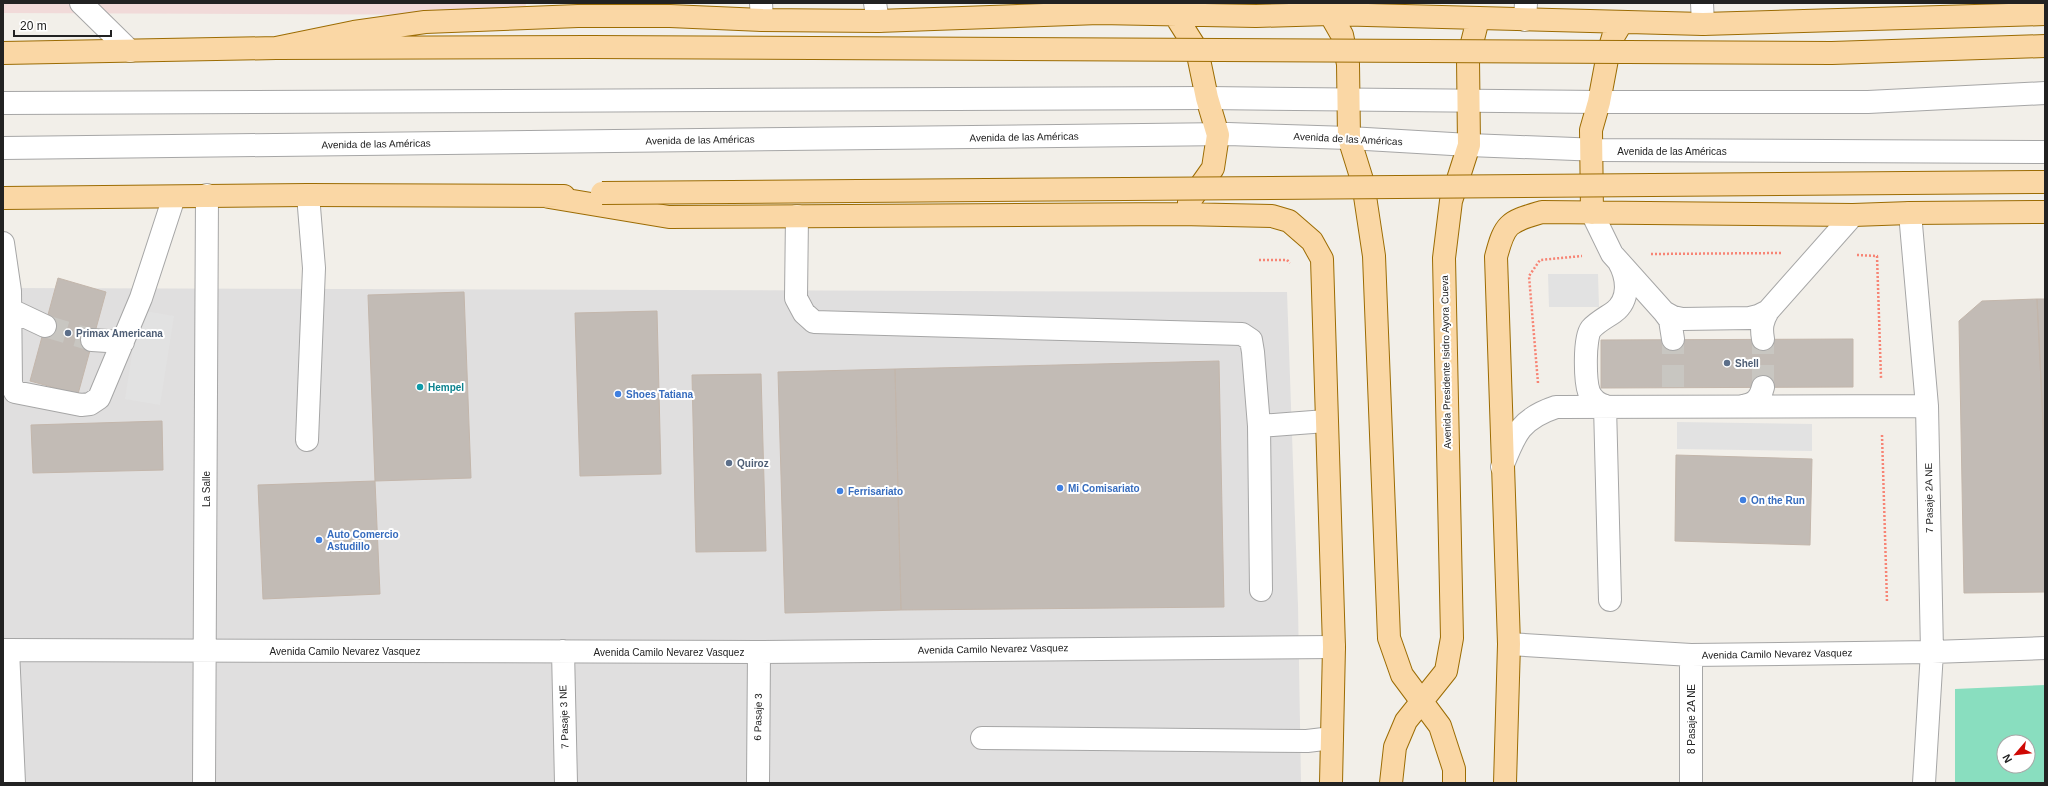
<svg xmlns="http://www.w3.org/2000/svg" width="2048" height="786" font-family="Arial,sans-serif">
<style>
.residential{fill:#e0dfdf}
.commercial{fill:#f1dad9}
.pitch{fill:#89debf;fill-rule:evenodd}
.parking{fill:#e2e2e2}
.building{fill:#c2bbb5;stroke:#c3b6ab}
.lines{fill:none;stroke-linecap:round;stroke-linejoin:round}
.minor-tunnel{stroke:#c8c6c1;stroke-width:22;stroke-dasharray:22 11;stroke-linecap:butt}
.minor-casing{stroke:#a6a6a6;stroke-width:24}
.major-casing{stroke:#9c6c03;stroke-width:24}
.path{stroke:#f78474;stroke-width:2.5;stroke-dasharray:2 2;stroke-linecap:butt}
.minor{stroke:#fff;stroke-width:22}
.major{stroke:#fad7a5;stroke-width:22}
.major-bridge-casing{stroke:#9c6c03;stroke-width:24;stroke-linecap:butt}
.major-bridge{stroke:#fad7a5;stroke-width:22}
.service-dot{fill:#5c6f8a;stroke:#fff;stroke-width:1.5}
.culture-dot{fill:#0f9aa8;stroke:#fff;stroke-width:1.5}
.shop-dot{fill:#3f7fe0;stroke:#fff;stroke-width:1.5}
.labels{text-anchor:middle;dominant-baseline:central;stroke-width:4;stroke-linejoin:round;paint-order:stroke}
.street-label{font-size:10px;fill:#222;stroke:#fff}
.service-label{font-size:10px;font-weight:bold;fill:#4e5e75;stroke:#fff;text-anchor:start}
.culture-label{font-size:10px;font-weight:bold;fill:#0d838f;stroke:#fff;text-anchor:start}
.shop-label{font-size:10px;font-weight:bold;fill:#366cbe;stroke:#fff;text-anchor:start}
</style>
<rect width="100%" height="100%" fill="#f2efe9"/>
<!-- residential -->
<path class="residential" d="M3,288L1287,292L1298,606L1301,783H3Z"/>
<!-- commercial -->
<path class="commercial" d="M3,3H526L525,15L3,13Z"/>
<!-- pitch -->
<path class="pitch" d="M2045,685V783H1955V689ZM2004,742H2028V766H2004Z"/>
<!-- parking -->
<path class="parking" d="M1548,274H1598L1599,307H1549Z
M139,310L174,316L160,405L125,399Z
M1677,422L1812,424V451L1677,449Z"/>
<!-- building -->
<path class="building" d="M58,278L106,292L78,394L30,381Z
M464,292L471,478L375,481L368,295Z
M2037,299H2045V463Z
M2037,299L2045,463V592L1964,593L1959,321L1982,301Z
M657,311L661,474L580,476L575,313Z
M1853,339V387L1601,388V340Z
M1219,361L1224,607L901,610L895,369Z
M895,369L901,610L785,613L778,372Z
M761,374L766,551L696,552L692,375Z
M162,421L163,470L33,473L31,425Z
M1676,455L1812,459L1810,545L1675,541Z
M375,481L380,594L263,599L258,485Z"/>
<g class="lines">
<!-- minor-tunnel -->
<path class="minor-tunnel" d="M45,326L92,340
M1673,387V339
M1763,387V339"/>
<!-- minor casing -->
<g class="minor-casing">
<path id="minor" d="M81,3L130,51
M761,3L762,20
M875,3L878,21
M1702,3L1703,24
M1525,20L1526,3
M3,103L1207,98L1599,102H1868L2045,93
M3,148L1228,134L1349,138L1469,145L1600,150L2045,152
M1592,213L1612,254L1664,312L1673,317L1682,319L1750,318L1758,316L1768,311L1853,215
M1910,213L1927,406L1932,652L1924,783
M797,216L796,298L804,313L814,322L1242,334L1251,340L1253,352L1259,426L1326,421
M3,243L10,291L11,384L15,392L81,405L90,404L99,398L141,298L174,197
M9,309L45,326
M1664,312L1670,320L1673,339
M1763,339C1761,328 1762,321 1768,311
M92,340L123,342
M1743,406C1755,404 1760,399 1763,387
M1259,426L1261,590
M307,440L314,268L308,195
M1502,467C1515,434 1520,419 1556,407L1927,406
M1610,600L1605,406C1599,404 1592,399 1589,392C1585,381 1584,338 1591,329C1597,322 1607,317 1614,312C1630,300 1628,278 1619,262
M1509,644L1691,655L1932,652L2045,648
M3,650L759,652L1334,647
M8,650L14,783
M563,651L566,783
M1691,655V783
M982,738L1307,741L1332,738
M204,783L207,195
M758,783L759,652"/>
</g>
<!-- major casing -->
<g class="major-casing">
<path id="major" d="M1330,14L1342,35L1348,64L1349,138L1363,183L1374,256L1389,638L1402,675L1440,726L1454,769V783
M1175,15L1197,50L1207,98L1218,135L1213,168L1189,202
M276,48L354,32L425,22L578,16H670L762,20L878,21L1099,13L1256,16L1330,14L1703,24L2045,14
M3,53L276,48L590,47
M549,197L669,217L1180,214L1272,216L1289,221L1312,241L1322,259L1334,647L1331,783
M3,198L308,195L564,196
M1592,213L1591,130L1599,102L1608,54L1613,37L1622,22
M1391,783L1395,747L1406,721L1446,671L1452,638L1444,258L1451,201L1469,145L1468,59L1478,19
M1505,783L1509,644L1496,257C1505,222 1509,222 1542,212L1853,215L1910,213L2045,212"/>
</g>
<!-- path -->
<path class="path" d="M1651,254L1782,253
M1857,255L1877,256L1881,378
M1259,260H1287L1290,263
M1538,383L1529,276L1540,260L1582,256
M1882,435L1887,602"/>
<!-- minor -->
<use href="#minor" class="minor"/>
<!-- major -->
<use href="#major" class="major"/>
<!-- major-bridge casing -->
<g class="major-bridge-casing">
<path id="major-bridge" d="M590,47L1832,53L2045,46
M602,193L2045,182"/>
</g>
<!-- major-bridge -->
<use href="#major-bridge" class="major-bridge"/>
</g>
<!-- markers -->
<g class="service-dot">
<circle cx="68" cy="333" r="4"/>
<circle cx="1727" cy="363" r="4"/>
<circle cx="729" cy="463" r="4"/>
</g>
<circle class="culture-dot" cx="420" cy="387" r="4"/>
<g class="shop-dot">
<circle cx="618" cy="394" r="4"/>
<circle cx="1060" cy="488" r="4"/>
<circle cx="840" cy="491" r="4"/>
<circle cx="1743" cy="500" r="4"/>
<circle cx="319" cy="540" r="4"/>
</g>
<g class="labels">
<!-- street labels -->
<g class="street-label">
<text transform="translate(1024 137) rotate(-1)">Avenida de las Américas</text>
<text transform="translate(1348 139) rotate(3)">Avenida de las Américas</text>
<text transform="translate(700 140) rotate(-1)">Avenida de las Américas</text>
<text transform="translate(376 144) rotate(-1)">Avenida de las Américas</text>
<text x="1672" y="151">Avenida de las Américas</text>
<text transform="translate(1446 362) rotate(-91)">Avenida Presidente Isidro Ayora Cueva</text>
<text transform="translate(206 489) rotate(-90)">La Salle</text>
<text transform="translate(1929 498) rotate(-91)">7 Pasaje 2A NE</text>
<text transform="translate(993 649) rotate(-1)">Avenida Camilo Nevarez Vasquez</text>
<text x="345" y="651">Avenida Camilo Nevarez Vasquez</text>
<text x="669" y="652">Avenida Camilo Nevarez Vasquez</text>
<text transform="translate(1777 654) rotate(-1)">Avenida Camilo Nevarez Vasquez</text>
<text transform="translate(564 717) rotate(-92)">7 Pasaje 3 NE</text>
<text transform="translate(758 717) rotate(-89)">6 Pasaje 3</text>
<text transform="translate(1691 719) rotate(-90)">8 Pasaje 2A NE</text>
</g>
<!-- service labels -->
<g class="service-label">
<text x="76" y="333">Primax Americana</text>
<text x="1735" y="363">Shell</text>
<text x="737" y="463">Quiroz</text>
</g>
<!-- culture labels -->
<g class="culture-label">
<text x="428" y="387">Hempel</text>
</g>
<!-- shop labels -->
<g class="shop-label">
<text x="626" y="394">Shoes Tatiana</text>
<text x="1068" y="488">Mi Comisariato</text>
<text x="848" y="491">Ferrisariato</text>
<text x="1751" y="500">On the Run</text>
<text x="327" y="534">Auto Comercio<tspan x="327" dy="12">Astudillo</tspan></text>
</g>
</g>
<!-- border -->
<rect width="2048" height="786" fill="none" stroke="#222222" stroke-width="8"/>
<!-- north arrow -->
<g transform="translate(2016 754) rotate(242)"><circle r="19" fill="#ffffff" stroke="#a7a7a7"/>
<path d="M0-3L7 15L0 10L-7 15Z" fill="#cf0804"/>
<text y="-6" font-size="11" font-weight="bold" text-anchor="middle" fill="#222222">N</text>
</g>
<!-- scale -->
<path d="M14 30v6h97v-6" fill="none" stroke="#222222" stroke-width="2"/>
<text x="20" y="30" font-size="12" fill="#222222" stroke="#ffffff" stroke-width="3" paint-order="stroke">20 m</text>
</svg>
